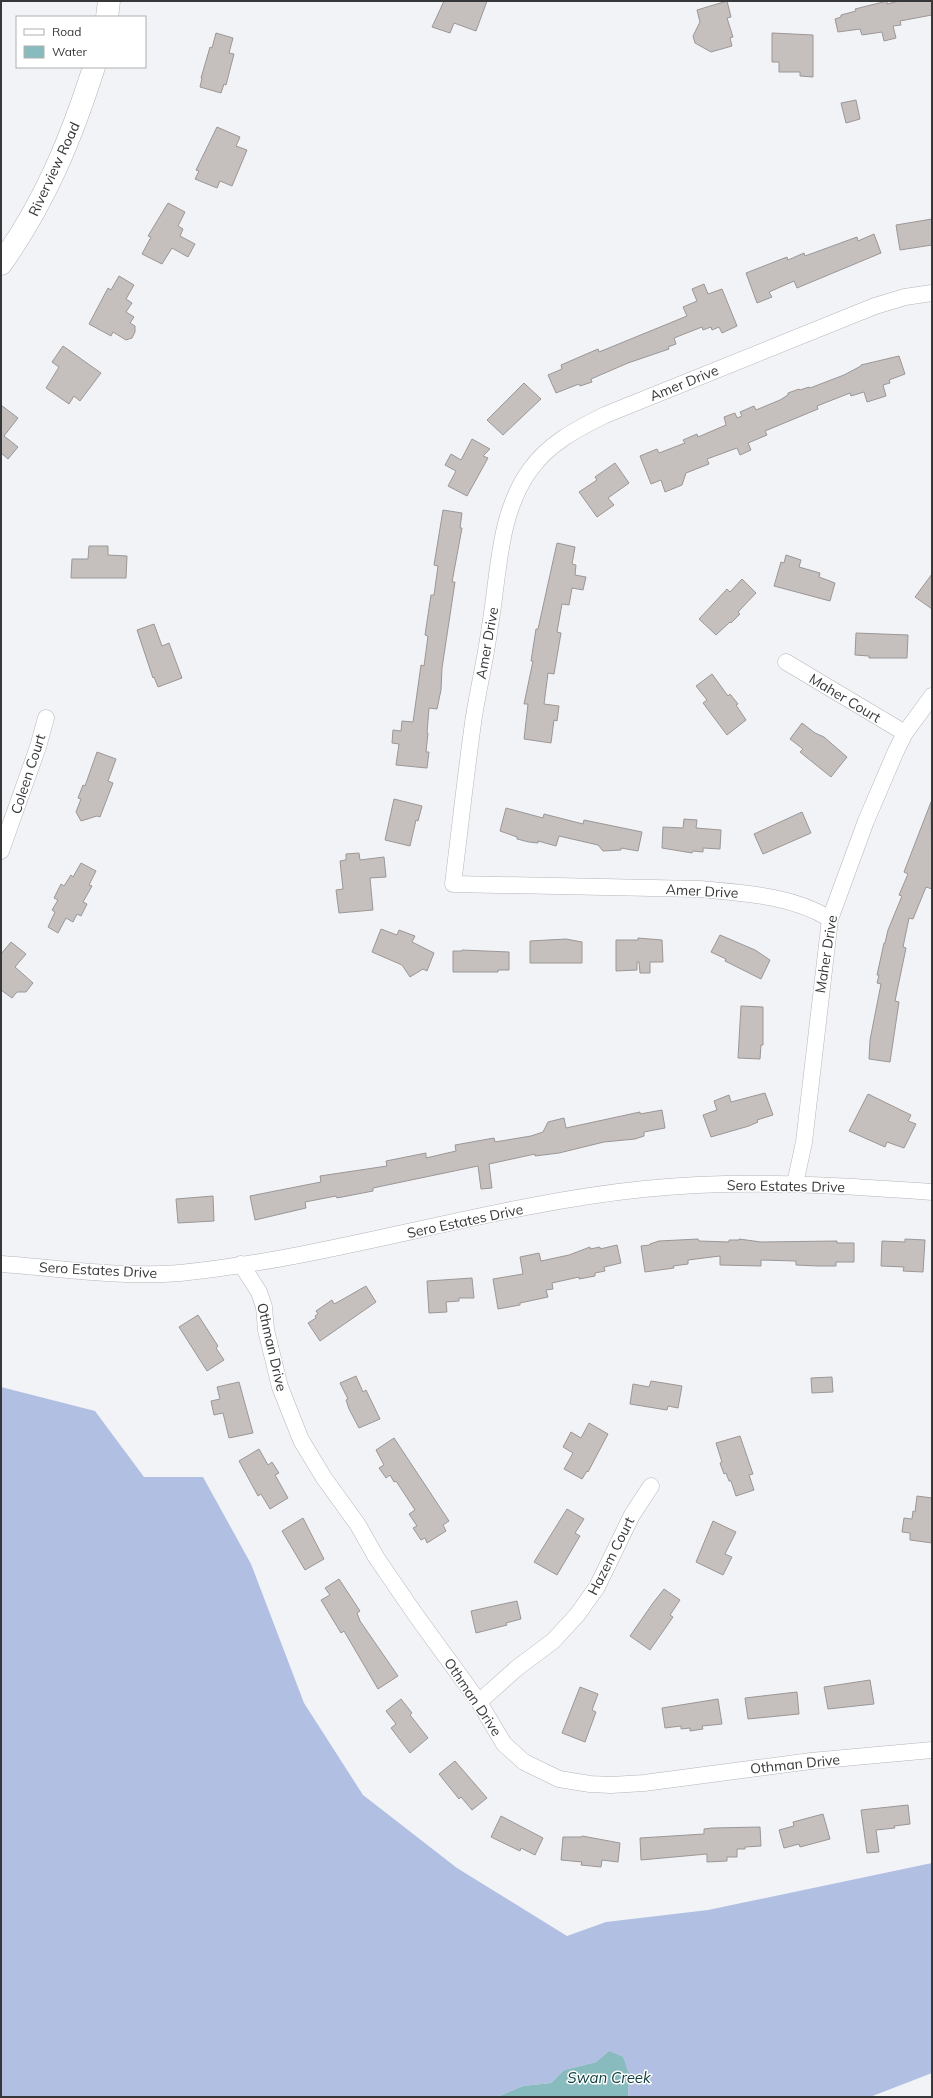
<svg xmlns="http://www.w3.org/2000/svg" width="933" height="2098" font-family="Mulish,sans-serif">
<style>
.forest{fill:#b1bfe3}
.water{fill:#88bbbd}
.building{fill:#c5c0be;stroke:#9c9796}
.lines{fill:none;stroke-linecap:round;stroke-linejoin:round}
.street-casing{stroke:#b4b6ba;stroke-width:17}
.secondary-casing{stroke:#b4b6ba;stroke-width:23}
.street{stroke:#fff;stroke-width:16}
.secondary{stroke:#fff;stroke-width:22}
.labels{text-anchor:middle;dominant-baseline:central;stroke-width:3;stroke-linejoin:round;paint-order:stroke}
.street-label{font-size:14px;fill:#363739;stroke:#fff}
.water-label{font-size:15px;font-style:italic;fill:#0d3d3f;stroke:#fff}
</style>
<rect width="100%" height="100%" fill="#f1f3f7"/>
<!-- forest -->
<path class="forest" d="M1,1387L95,1411L144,1477H203L251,1564L304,1703L363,1795L457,1868L567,1936L606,1922L708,1910L932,1863V2073L870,2097H628L629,2075L609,2051L596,2062L564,2070L551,2083L523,2086L497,2097H1Z"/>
<!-- water -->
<path class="water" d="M609,2051L623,2057L629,2075L628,2097H497L523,2086L551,2083L564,2070L596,2062Z"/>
<!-- building -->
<path class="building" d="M444,1H487L476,31L454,23L450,33L432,27Z
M727,1L731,17L727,18L733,37L730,38L732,46L711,52L695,43L693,36L700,22L697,10Z
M887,1V4L899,1H932V15L900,21L901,25L893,26L896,38L884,41L882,32L862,35L860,29L838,32L835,19L841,17V15L856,11L855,9Z
M216,33L233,38L229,53L234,54L226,85L224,84L221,93L200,87L202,78H201L210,47L212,48Z
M772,33L813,35V77L800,76V72H779V62H772Z
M856,100L860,119L846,123L841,103Z
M217,127L240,137L236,146L247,150L232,186L220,181L217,188L195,179L199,171L196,170Z
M168,203L185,212L178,226L183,229L180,236L195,244L188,257L172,248L162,264L142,254L151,237L148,236Z
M932,219V245L900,250L896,225Z
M874,234L881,253L797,288L794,281L769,292L772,297L757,303L746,273L787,257L788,260L804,253L805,256L857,237L858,241Z
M119,276L134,285L126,299L132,303L126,312L134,317L130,323L135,326V332L132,338L126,340L113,332L111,336L89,324L108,288L111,290Z
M704,284L708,294L722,289L737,326L722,333L719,327L712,330L711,327L703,330L702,327L674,338L676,344L668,347L669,349L628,363L591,379L592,382L580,386L579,384L556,393L548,375L562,369L561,365L598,349L599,352L687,316L683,307L697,301L692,289Z
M63,346L101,373L80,401L74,396L69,404L46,388L59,367L52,362Z
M899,356L905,374L889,380L890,383L883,385L886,396L867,402L864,392L851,396L850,393L817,406L818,409L765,431L767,435L748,443L751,450L740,455L737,448L707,459L709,464L686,473L682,485L665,492L661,480L651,484L640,456L657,449L659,453L685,443L683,440L697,434L698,437L726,425L724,417L735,413L737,418L742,416L740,412L754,406L756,410L780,400L788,395V393L799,389L800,390L809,387L810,388L844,375L861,366V365Z
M524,383L541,399L503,435L487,420Z
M1,405L18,418L4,436L18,447L8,459L1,453Z
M472,439L490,449L483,456L488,458L467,496L448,486L456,471L445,465L451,454L461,460Z
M615,463L629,483L608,498L614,505L597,517L579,492L597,480L595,477Z
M443,510L462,513L460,528H462L452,582H455L442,668L441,690L437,709L429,708L427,733H428L426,752H429L427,768L396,765L399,744L392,743L393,730L401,731L402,721L413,722L421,665L424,666L428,636L425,635L431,595H434L438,566L434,565Z
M557,543L575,547L572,564L576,565L575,575L586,577L583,590L572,588L569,605L562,604L557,632L561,633L554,674L548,673L544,704L559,706L557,721L554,720L551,743L524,739L528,704H524L533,661H531L536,629H538Z
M89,546H108V555L127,556L126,578H71L72,559H88Z
M786,555L801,560L799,567L820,573L819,577L835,583L830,601L774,586L781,562L784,563Z
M932,574V609L915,597Z
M742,579L756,593L738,612L740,614L731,623L730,622L716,635L699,619L727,589L730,592Z
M154,624L162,646L169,643L182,678L158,687L154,677L153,678L137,630Z
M856,633L908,635L907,658H869V656L855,655Z
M712,674L728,696L730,694L738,704L736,705L746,720L727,735L703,703L707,700L696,686Z
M802,723L815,733L824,737L847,757L831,777L800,752L803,749L790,739Z
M97,752L116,759L108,781L113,783L100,817L97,816L81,821L76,812L81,799L78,798L83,785L85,786Z
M394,799L422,806L418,821L416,820L410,846L385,840Z
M931,802L932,889L926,887L913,919L909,918L903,947L906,948L895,1001L899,1002L890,1062L869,1059L870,1040L881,984L877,983L879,975H877L884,943H885L888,930L902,896L899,895L908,874L904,872Z
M506,808L543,818L544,814L583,824L584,820L642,832L638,851L621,848V850L603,851L598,845L559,836L556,846L538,841V843L529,842L517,839V837L500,831Z
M802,812L811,833L763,854L754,834Z
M684,819L697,820L696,828L721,830L720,849L703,848V852L693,851L692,853L662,848L663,827L683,828Z
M359,853L360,860L384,857L386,877L370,878L373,910L339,913L336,890L343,889L340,861L346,860V854Z
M81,863L96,871L89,885L92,886L83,902L87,904L81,916L77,914L73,922L66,918L58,933L48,927L55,912L52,910L58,900L54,898L61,884L64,886L71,875L73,877Z
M381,929L397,935L399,930L415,936L412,942L434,953L427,971L423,969L410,977L402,965L372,952Z
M720,935L755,950L770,960L761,979L725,961L726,959L711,952Z
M638,938L662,940L663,962H650V973H640L639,962H637V970L616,971V940H638Z
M566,939L582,942V963H530V941Z
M11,942L26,954L15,967L33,983L26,992H17L12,998L1,990V954Z
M462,950L509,952V970H498V972H453V951H462Z
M741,1006L763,1007V1045H761L760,1059L738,1058Z
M765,1093L773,1115L757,1120L758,1122L749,1126L711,1137L703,1115L717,1110L714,1101L729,1095L731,1102Z
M868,1094L911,1115L908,1121L916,1124L904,1148L887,1142L885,1147L849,1131Z
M662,1110L665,1128L644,1132V1136L635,1139L604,1142L559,1153L535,1156V1154L489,1164L492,1188L481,1189L478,1166L373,1188V1191L337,1198L336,1196L305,1202L306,1208L255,1220L250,1196L321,1182L320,1176L387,1166L386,1161L426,1153V1158L456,1151L455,1145L494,1138L495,1142L531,1136L543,1132L548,1122L564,1118L566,1128L640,1112V1114Z
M213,1196L214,1221L178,1223L176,1199Z
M698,1239L699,1241L729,1242V1240H739V1239L761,1242L837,1241V1243H854V1262H836V1266H818L796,1265V1261L761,1260V1266L720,1265V1256L688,1260V1264L673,1266L674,1268L645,1272L641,1246L650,1245V1244L659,1241Z
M905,1239L925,1240L923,1272L903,1271L904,1267L881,1266L882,1241L905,1242Z
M617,1245L621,1263L604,1267L605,1271L595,1273V1276L579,1279V1277L552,1283L553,1289L546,1290L548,1297L520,1303V1305L498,1309L493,1279L523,1274L520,1257L539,1253L541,1261L569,1255L590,1247V1249L600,1247V1249Z
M472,1278L474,1298H459V1301L446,1302L447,1312L429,1313L427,1281Z
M366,1286L376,1302L320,1341L308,1323L316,1318L315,1316L318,1314L316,1311L332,1300L334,1304L338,1302Z
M198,1315L218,1346L216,1348L224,1360L207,1371L179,1327Z
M356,1376L363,1392L366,1390L380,1419L359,1428L349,1409L346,1400L348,1399L340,1383Z
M832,1377L833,1392L812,1393L811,1378Z
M651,1381L682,1386L678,1408L668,1406L667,1410L630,1404L633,1384L649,1387Z
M239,1382L253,1433L229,1438L223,1413L214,1415L211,1401L220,1399L217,1387Z
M589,1423L608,1434L588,1472L587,1471L582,1479L564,1469L573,1453L563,1447L571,1432L581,1438Z
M740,1436L753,1474L749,1475L754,1490L736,1496L731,1481H729L726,1473L724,1474L720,1463L722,1462L716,1443Z
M394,1438L449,1521L443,1525L446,1531L427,1543L425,1538L421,1540L413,1528L417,1526L409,1514L415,1510L396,1481L394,1482L390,1475L386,1478L379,1468L384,1465L376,1450Z
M259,1449L268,1465L272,1462L279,1473L275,1475L288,1498L270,1509L261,1494L258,1496L239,1461Z
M917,1496L932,1498V1543L910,1540V1533L902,1532L904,1518L912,1519L913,1511L915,1512Z
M567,1509L584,1519L575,1533L580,1536L557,1575L534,1562Z
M303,1518L324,1559L305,1570L282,1531Z
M713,1521L736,1532L725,1554L732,1557L723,1575L696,1562Z
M339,1579L360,1611L357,1613L360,1621L398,1676L378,1689L344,1631L341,1633L321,1600L330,1595L325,1588Z
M664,1589L680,1600L670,1615L673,1617L650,1650L630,1636L653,1603Z
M517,1601L521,1619L506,1623L507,1625L476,1633L471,1611Z
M870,1680L874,1704L828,1709L824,1687Z
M580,1687L598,1694L592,1710L596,1712L585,1742L562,1733Z
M797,1692L799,1714L748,1719L745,1698Z
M401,1699L412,1713L410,1715L428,1738L410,1753L391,1728L396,1724L386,1711Z
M718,1699L722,1724L702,1726L703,1729L690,1731V1728L681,1729V1726L665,1728L662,1708Z
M455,1761L487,1798L472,1810L461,1797L459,1799L439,1774Z
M908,1805L910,1824L894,1826L895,1828L876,1830L879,1852L867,1853L861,1810Z
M823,1814L830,1839L800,1847L799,1844L784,1848L779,1830L794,1826L793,1822Z
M501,1816L543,1838L535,1855L521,1848L520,1851L491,1837Z
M760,1827L761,1846L745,1847V1849H737V1857H727V1861L707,1862V1854L641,1860L640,1838L704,1834V1829L712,1828Z
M582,1836L620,1843L618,1862L602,1860L601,1867L581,1865L582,1862L561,1860L563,1837H581Z"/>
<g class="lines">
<!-- street casing -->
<g class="street-casing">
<path id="street" d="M786,662L905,733
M1,851L38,747L46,718
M830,919C792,895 742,893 700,889L453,884C460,828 466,772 474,716C479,686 486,656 490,626C499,574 498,514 530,470C549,443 577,429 605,415L875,306L905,297L932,293
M795,1184L804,1142L830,919L866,821L896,751L905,733L932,696
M1,1264C59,1268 122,1278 180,1273C337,1257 488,1205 644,1189C740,1179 836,1185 932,1192
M241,1264L259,1292L264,1307L266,1330L280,1387L301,1440L324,1478L358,1525L376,1557L415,1614L479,1702L504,1744L524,1762L559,1779L590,1784L611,1785L644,1783L811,1761L932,1750
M479,1702L517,1668L553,1641L577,1615L597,1587L632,1515L651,1486"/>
</g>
<!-- secondary casing -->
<g class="secondary-casing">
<path id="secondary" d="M107,17L109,1
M1,264C45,202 71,139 94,67"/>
</g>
<!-- street -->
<use href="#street" class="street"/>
<!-- secondary -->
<use href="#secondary" class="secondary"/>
</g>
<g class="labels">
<!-- street labels -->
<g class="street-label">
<text transform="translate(54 169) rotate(-65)">Riverview Road</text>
<text transform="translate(684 383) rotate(-22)">Amer Drive</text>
<text transform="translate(487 643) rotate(-80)">Amer Drive</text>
<text transform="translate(845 698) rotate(31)">Maher Court</text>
<text transform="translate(28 774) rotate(-72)">Coleen Court</text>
<text transform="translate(702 891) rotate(3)">Amer Drive</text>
<text transform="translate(826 954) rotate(-81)">Maher Drive</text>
<text transform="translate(786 1186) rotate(1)">Sero Estates Drive</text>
<text transform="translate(465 1221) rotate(-12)">Sero Estates Drive</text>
<text transform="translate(98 1270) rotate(3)">Sero Estates Drive</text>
<text transform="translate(272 1347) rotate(77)">Othman Drive</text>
<text transform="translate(611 1556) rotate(-63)">Hazem Court</text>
<text transform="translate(473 1697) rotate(56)">Othman Drive</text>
<text transform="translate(795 1764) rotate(-6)">Othman Drive</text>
</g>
<!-- water labels -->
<g class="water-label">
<text x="609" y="2077">Swan Creek</text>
</g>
</g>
<!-- border -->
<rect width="933" height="2098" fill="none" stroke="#363739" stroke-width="4"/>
<!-- legend -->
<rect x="16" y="16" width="130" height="52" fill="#ffffff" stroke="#afafb0"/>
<rect x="24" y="29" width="20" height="6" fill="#ffffff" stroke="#afafb0"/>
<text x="52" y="36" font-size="12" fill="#363739">Road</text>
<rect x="24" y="46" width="20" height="12" fill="#88bbbd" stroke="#afafb0"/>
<text x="52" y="56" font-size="12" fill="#363739">Water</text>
</svg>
